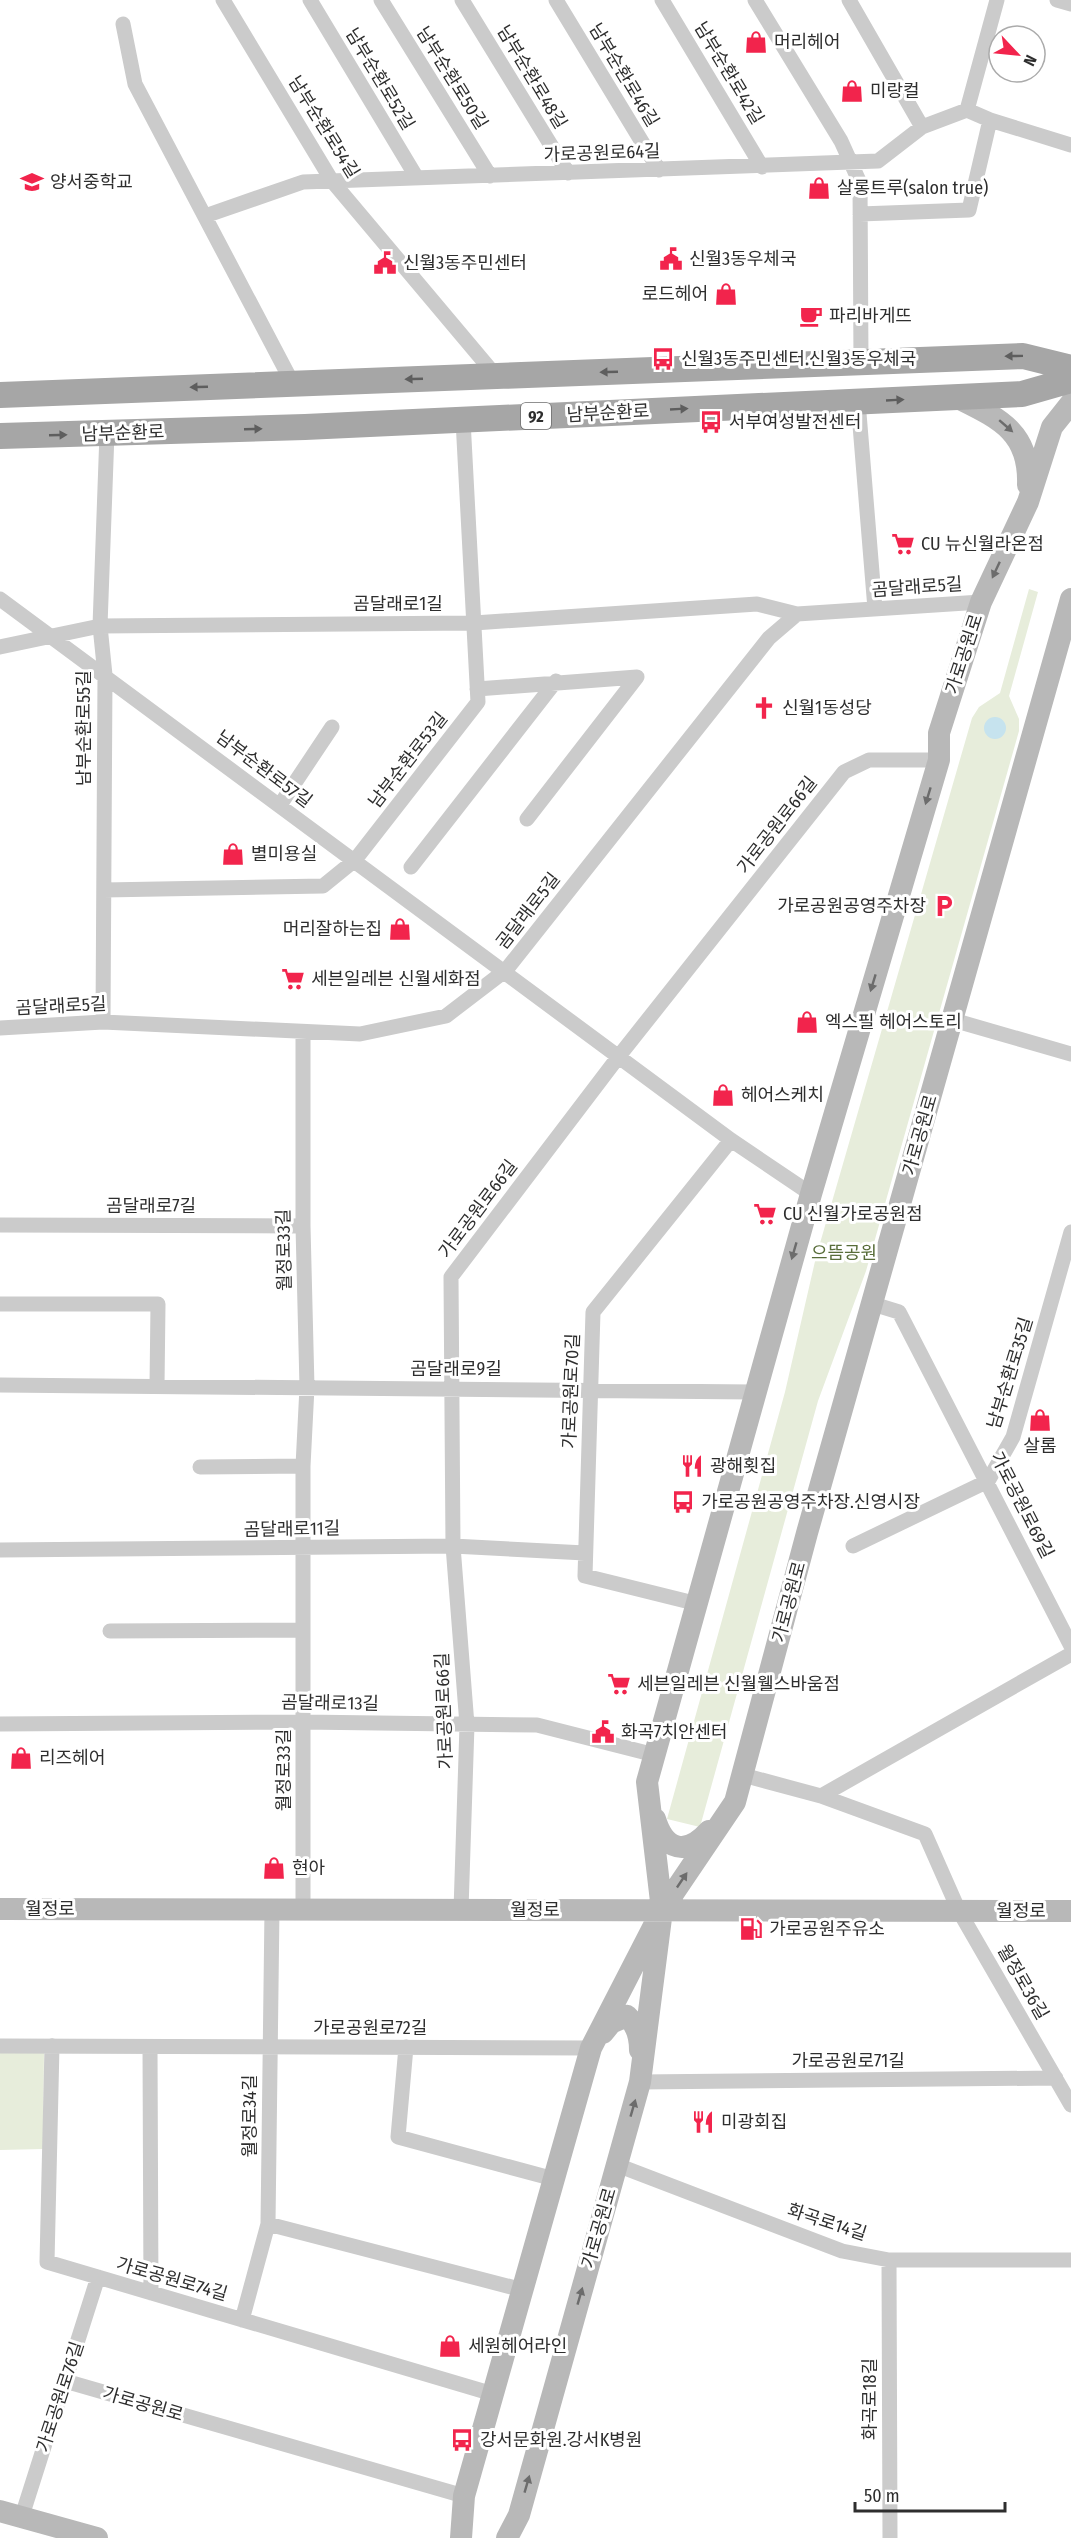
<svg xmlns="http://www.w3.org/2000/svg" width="1071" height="2538" font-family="'Fira Sans Condensed','Noto Sans KR',sans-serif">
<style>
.green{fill:#e7eddb}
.water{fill:#c6e3ee}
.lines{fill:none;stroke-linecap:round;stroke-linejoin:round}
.street{stroke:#cbcbcb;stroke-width:15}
.secondary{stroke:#b8b8b8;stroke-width:22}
.primary{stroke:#a6a6a6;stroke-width:26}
.oneway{fill:#5e5e5e}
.oneway2{fill:#6c6c6c}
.labels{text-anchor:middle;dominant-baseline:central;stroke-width:6;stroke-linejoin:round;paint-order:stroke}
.shield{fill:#fff;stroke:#6d6d6d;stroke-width:1.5}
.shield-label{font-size:16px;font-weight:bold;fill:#2e2e2e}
.poi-label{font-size:18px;fill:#2e2e2e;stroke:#fff;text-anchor:start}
.street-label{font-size:18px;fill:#2e2e2e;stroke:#fff}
.park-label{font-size:18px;fill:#586d39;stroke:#fff}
</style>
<rect width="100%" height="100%" fill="#fff"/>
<!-- green -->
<path class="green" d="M1029,589L1038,592L1009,696L1019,719V731L866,1271L818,1401L700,1827L667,1819L785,1392L816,1257L972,718L979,707L1000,693Z
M0,2052H44L43,2149L0,2150Z"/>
<!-- water -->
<path class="water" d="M984 728a11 11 0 1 1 22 0a11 11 0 1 1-22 0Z"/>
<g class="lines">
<!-- street -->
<path class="street" d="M223,0L332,181L496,376
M310,0L417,178
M381,0L490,176
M462,0L568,173
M556,0L659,170
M662,0L762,167
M755,0L841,141L860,183L861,362
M849,0L922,127
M1057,0L1071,4
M123,24L135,84L293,384
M967,110L997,0
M860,214L969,210L990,120
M205,216L303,182L878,161L922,127L967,110L990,120L1071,145
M858,401L875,609
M0,599L731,1140L811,1194
M0,647L100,626L474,623L757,604L797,614
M477,689L637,677L527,819
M280,805L332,727
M411,867L556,681
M104,890L323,886L355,860L478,702L463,420
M953,1020L1071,1054
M103,1022L105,675L100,626L107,433
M0,1028L103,1022L360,1034L446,1016L506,970L769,638L797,614L981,602
M303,1033V1226L307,1387L303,1466V1910
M0,1225L303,1226
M0,1304H158L157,1386
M873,1304L899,1312L1071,1646
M0,1385L754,1392
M200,1467L303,1466
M853,1546L988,1481L1013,1437L1071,1232
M0,1550L453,1546L585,1553
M698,1604L585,1576L593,1312L731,1140
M110,1631L303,1630
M0,1724L303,1722L537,1725L655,1755
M743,1775L821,1796L925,1834L959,1911L1071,2105
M821,1796L1071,1654
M461,1910L467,1725L453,1546L451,1277L619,1056L844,772L869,760H939
M0,2046L591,2048
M52,2046L47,2262L493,2394
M150,2047L151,2293
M406,2047L398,2137L554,2179
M640,2082L1056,2078
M617,2165L842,2251L889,2260H1071
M268,2224L523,2290
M889,2260L890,2538
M242,2320L268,2224L272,1909
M65,2381L464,2496
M22,2516L98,2277"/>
<!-- secondary -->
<path class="secondary" d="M956,397C998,418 1030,431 1028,485
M655,1819C665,1851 686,1856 709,1831
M0,1909L1071,1911
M603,2033L611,2023L627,2016C637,2025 640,2037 640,2050
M0,2511L97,2538
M461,2538L464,2496L591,2048L662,1910L647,1782L811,1194L939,760V733L981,602L1028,502L1052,427L1071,403
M507,2538L519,2515L640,2082L662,1910L735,1802L807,1533L1071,599"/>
<!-- primary -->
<path class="primary" d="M0,395L1023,356L1071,368
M0,436L305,427L1022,394L1071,380"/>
</g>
<!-- one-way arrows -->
<defs><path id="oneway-solid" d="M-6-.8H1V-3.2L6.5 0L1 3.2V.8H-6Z" transform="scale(1.5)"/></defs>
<g class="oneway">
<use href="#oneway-solid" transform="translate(1014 356) rotate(179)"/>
<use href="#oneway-solid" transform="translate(609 372) rotate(178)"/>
<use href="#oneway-solid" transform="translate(414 379) rotate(178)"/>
<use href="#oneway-solid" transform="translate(199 387) rotate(178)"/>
<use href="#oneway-solid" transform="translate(895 400) rotate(-3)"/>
<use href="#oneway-solid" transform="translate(679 409) rotate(-3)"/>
<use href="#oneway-solid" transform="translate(253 429) rotate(-2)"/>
<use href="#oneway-solid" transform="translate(58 435) rotate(-2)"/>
</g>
<g class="oneway2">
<use href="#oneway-solid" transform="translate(1006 426) rotate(41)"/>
<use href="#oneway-solid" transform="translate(996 570) rotate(115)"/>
<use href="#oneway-solid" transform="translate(928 796) rotate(107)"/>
<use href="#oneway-solid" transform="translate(873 983) rotate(107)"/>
<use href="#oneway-solid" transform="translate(794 1251) rotate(106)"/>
<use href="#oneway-solid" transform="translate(682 1880) rotate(-56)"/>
<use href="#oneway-solid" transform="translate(633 2108) rotate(-74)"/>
<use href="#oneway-solid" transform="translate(580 2296) rotate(-74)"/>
<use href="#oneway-solid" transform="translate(527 2484) rotate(-74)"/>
</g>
<!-- icons -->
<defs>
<g id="shop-bare" transform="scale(1.8)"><path d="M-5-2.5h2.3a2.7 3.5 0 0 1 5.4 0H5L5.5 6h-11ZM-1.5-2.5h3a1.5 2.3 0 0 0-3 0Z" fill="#f2244c" stroke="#fff" stroke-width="2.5" paint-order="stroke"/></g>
<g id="school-bare" transform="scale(1.8)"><path d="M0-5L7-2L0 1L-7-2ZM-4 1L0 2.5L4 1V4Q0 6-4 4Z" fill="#f2244c" stroke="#fff" stroke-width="2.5" paint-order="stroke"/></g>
<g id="civic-bare" transform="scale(1.8)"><path d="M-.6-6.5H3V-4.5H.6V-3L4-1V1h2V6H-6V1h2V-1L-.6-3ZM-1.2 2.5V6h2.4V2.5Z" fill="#f2244c" stroke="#fff" stroke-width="2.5" paint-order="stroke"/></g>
<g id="cafe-bare" transform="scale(1.8)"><path d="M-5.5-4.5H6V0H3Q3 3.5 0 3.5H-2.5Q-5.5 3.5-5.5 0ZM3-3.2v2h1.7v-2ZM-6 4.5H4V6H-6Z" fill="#f2244c" stroke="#fff" stroke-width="2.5" paint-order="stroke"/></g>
<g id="bus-bare" transform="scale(1.8)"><path d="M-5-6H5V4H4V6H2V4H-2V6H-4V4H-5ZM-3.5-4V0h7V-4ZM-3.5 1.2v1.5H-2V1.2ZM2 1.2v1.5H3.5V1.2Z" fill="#f2244c" stroke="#fff" stroke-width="2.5" paint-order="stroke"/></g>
<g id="supermarket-bare" transform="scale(1.8)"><path d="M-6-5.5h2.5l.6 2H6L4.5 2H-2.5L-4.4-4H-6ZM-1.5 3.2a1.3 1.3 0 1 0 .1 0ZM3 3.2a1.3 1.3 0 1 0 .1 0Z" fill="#f2244c" stroke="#fff" stroke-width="2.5" paint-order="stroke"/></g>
<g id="church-bare" transform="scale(1.8)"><path d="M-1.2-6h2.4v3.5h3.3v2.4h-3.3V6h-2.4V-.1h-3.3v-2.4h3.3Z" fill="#f2244c" stroke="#fff" stroke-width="2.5" paint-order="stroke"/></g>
<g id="parking-bare" transform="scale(1.8)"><path d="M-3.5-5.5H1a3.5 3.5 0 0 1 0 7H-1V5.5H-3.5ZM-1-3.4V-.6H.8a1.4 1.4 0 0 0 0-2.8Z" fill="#f2244c" stroke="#fff" stroke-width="2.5" paint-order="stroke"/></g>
<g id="restaurant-bare" transform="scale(1.8)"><path d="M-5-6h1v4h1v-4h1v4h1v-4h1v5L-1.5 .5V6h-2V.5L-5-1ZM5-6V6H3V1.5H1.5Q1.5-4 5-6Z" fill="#f2244c" stroke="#fff" stroke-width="2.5" paint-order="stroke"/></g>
<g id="fuel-bare" transform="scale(1.8)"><path d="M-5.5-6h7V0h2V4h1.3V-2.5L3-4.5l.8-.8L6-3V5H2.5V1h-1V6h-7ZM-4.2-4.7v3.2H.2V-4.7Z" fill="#f2244c" stroke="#fff" stroke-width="2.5" paint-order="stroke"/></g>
</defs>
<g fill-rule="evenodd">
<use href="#shop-bare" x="756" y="42"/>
<use href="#shop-bare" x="852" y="91"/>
<use href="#school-bare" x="32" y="182"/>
<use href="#shop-bare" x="819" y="188"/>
<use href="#civic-bare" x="671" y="259"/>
<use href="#civic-bare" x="385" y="263"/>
<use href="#shop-bare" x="726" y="294"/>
<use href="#cafe-bare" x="811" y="316"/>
<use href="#bus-bare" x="663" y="359"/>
<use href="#bus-bare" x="711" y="422"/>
<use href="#supermarket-bare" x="903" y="544"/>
<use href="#church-bare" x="764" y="708"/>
<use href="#shop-bare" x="233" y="854"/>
<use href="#parking-bare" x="944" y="906"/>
<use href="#shop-bare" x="400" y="929"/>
<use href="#supermarket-bare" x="293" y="979"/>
<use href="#shop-bare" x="807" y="1022"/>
<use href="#shop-bare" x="723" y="1095"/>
<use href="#supermarket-bare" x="765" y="1214"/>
<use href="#shop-bare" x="1040" y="1420"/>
<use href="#restaurant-bare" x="692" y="1466"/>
<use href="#bus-bare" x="683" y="1502"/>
<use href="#supermarket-bare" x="619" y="1684"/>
<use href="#civic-bare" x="603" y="1732"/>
<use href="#shop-bare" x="21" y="1758"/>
<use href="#shop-bare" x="274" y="1868"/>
<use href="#fuel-bare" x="751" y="1929"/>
<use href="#restaurant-bare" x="703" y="2122"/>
<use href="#shop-bare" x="450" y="2346"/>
<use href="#bus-bare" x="462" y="2440"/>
</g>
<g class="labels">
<!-- shield labels -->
<rect class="shield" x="521" y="403" width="30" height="26" rx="4.5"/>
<g class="shield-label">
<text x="536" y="416">92</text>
</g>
<!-- poi labels -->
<g class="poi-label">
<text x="774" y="42">머리헤어</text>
<text x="870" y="91">미랑컬</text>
<text x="50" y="182">양서중학교</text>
<text x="837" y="188">살롱트루(salon true)</text>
<text x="689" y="259">신월3동우체국</text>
<text x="403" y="263">신월3동주민센터</text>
<text x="708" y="294" text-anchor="end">로드헤어</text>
<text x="829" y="316">파리바게뜨</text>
<text x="681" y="359">신월3동주민센터.신월3동우체국</text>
<text x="729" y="422">서부여성발전센터</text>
<text x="921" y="544">CU 뉴신월라온점</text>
<text x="782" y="708">신월1동성당</text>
<text x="251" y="854">별미용실</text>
<text x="926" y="906" text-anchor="end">가로공원공영주차장</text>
<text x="382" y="929" text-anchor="end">머리잘하는집</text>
<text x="311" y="979">세븐일레븐 신월세화점</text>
<text x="825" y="1022">엑스필 헤어스토리</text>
<text x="741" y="1095">헤어스케치</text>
<text x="783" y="1214">CU 신월가로공원점</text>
<text x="1040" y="1446" text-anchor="middle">살롬</text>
<text x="710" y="1466">광해횟집</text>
<text x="701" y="1502">가로공원공영주차장.신영시장</text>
<text x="637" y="1684">세븐일레븐 신월웰스바움점</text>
<text x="621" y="1732">화곡7치안센터</text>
<text x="39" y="1758">리즈헤어</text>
<text x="292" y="1868">현아</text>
<text x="769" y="1929">가로공원주유소</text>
<text x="721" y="2122">미광회집</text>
<text x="468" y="2346">세원헤어라인</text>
<text x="480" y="2440">강서문화원.강서K병원</text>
</g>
<!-- street labels -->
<g class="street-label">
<text transform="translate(729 73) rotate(59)">남부순환로42길</text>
<text transform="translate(624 75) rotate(59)">남부순환로46길</text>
<text transform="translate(532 77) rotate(59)">남부순환로48길</text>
<text transform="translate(452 78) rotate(58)">남부순환로50길</text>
<text transform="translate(380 79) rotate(59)">남부순환로52길</text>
<text transform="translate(324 127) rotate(58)">남부순환로54길</text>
<text transform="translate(602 153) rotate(-2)">가로공원로64길</text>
<text transform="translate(608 413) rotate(-3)">남부순환로</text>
<text transform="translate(123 433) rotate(-2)">남부순환로</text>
<text transform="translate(917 587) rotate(-4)">곰달래로5길</text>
<text x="398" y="604">곰달래로1길</text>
<text transform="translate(964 654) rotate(-72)">가로공원로</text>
<text transform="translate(84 728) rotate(-90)">남부순환로55길</text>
<text transform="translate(408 760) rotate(-52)">남부순환로53길</text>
<text transform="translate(264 769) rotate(37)">남부순환로57길</text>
<text transform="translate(777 825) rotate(-52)">가로공원로66길</text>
<text transform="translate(528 911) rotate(-52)">곰달래로5길</text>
<text transform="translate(61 1006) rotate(-3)">곰달래로5길</text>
<text transform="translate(920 1135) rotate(-74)">가로공원로</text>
<text x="151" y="1206">곰달래로7길</text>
<text transform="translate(478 1209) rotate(-53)">가로공원로66길</text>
<text transform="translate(284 1250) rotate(-91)">월정로33길</text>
<text x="456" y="1369">곰달래로9길</text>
<text transform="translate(1010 1373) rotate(-73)">남부순환로35길</text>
<text transform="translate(571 1391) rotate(-88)">가로공원로70길</text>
<text transform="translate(1022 1505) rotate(63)">가로공원로69길</text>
<text transform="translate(292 1529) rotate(-1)">곰달래로11길</text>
<text transform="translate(789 1602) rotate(-75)">가로공원로</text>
<text transform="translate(330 1703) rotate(1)">곰달래로13길</text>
<text transform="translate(444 1711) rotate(-92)">가로공원로66길</text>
<text transform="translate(284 1770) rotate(-90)">월정로33길</text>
<text x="50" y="1909">월정로</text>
<text x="535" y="1910">월정로</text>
<text x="1021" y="1911">월정로</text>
<text transform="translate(1023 1982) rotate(60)">월정로36길</text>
<text x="370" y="2028">가로공원로72길</text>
<text x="848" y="2061">가로공원로71길</text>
<text transform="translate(250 2116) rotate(-90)">월정로34길</text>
<text transform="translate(827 2222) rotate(18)">화곡로14길</text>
<text transform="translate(599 2228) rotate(-74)">가로공원로</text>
<text transform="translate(172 2279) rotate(16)">가로공원로74길</text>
<text transform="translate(60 2397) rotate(-72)">가로공원로76길</text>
<text transform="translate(870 2399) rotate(-90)">화곡로18길</text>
<text transform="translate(143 2404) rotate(16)">가로공원로</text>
</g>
<!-- park labels -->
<g class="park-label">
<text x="844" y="1253">으뜸공원</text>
</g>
</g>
<!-- north arrow -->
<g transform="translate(1017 54) rotate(116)"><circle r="28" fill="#ffffff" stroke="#ababab" stroke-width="1.5"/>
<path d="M0-4.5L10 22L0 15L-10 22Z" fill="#f2244c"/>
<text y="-9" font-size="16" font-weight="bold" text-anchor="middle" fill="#2e2e2e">N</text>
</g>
<!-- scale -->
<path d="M855 2502v9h150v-9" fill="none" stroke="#2e2e2e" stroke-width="3"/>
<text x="864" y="2502" font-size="18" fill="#2e2e2e" stroke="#ffffff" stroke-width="4.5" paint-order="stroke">50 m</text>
</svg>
